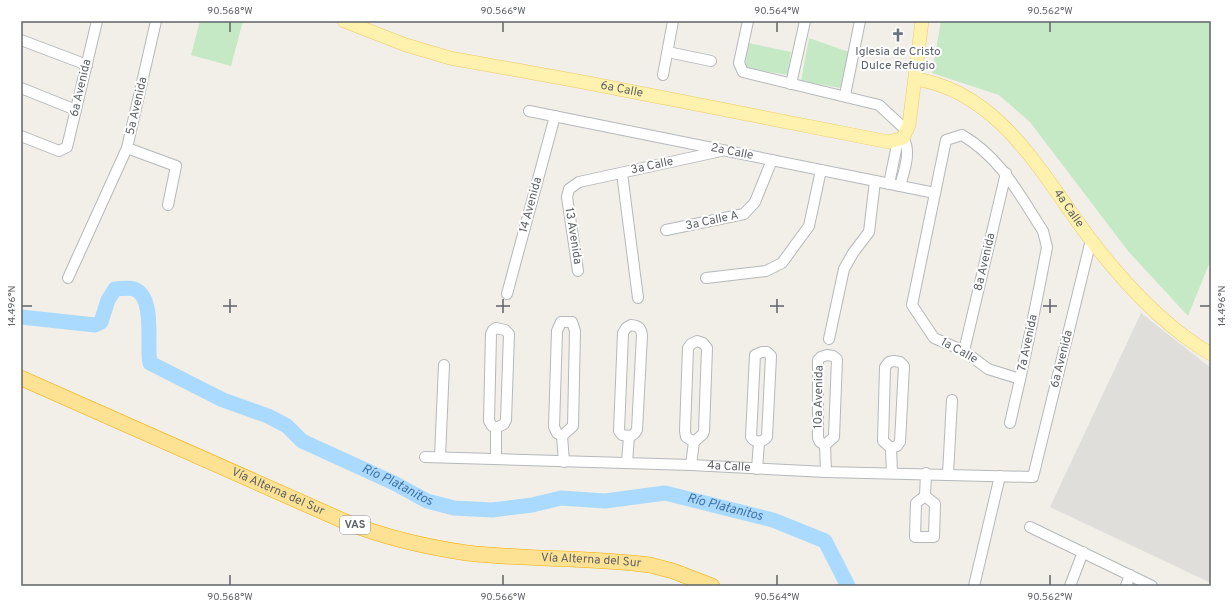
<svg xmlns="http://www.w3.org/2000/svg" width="1232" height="607" font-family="Overpass,sans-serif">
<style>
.industrial{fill:#e0deda}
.green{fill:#c5e8c5}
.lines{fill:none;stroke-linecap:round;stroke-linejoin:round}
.river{stroke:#aadaff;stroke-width:15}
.minor-casing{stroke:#b5b8bc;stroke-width:12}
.major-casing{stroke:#f2c960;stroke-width:14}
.highway-casing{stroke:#f9ab00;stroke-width:16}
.minor{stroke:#fff;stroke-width:10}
.major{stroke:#fff2af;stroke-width:13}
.highway{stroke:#fde293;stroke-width:15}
.ticks{fill:none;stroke:#5f6368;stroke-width:1.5}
.labels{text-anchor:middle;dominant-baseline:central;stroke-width:4;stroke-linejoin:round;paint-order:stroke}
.shield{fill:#fff;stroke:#8f9295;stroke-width:1}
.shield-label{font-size:11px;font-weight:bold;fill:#5f6368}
.worship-label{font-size:12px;fill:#5b616d;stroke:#fff}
.street-label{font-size:12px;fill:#5f6368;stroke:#fff}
.water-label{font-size:13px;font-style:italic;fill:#4174aa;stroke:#fff}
.neatline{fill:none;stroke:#5f6368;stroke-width:1.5}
.ticks-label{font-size:10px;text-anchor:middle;fill:#5f6368}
</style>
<rect width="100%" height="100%" fill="#f1efe8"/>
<!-- industrial -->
<path class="industrial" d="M1141,313L1211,368V583L1050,507Z"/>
<!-- green -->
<path class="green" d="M200,21H243L231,66L191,55Z
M941,21H1211V259L1188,316L1128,251L1030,122L999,95L932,73Z
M809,38L849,52L841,88L801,81Z
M748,43L791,52L788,75L745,68Z"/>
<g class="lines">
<!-- river -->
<path class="river" id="s1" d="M21,317L95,325L101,322L108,300L115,289C121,289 129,287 134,289C156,297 146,345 150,363L223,400L268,416L287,426L302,441L394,483L427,501L454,508L492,510L532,505L561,498L605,501L665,493L773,520L825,541L848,586"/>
<!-- minor casing -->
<g class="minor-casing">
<g id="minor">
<path d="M748,21L739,63L743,72L879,105L907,131"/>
<path d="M21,40L87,65"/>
<path d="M668,52L711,61"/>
<path d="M663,75L673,21"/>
<path d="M791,84L805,21"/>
<path d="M21,88L76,110"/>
<path d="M845,95L860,21"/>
<path d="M529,111L935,193"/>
<path d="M21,136L59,151L67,147L97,21"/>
<path d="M127,148L176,166L168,205"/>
<path d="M622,173L638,298"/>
<path d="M889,184L898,140"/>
<path d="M900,186C904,171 912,151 903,138"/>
<path d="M666,230L744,214L755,202L772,160"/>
<path d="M578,271L567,197L569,189L579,182L721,151"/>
<path d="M68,278L127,148L156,21"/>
<path d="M706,278L766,271L782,263L809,226L821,170"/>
<path d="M507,294L555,116"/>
<path d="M561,322H572L575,331L573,426L562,436L557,433L554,427L557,331Z"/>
<path d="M631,325C639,326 641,328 642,335L637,430C633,437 630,436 622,435L619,431L623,333L626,328Z"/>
<path d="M496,328L505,330L509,334L506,420L504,424L496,428L492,426L489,421L491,334L493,330Z"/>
<path d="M829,339L844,269L853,253L869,232L875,181"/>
<path d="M964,351L1006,173"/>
<path d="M762,352H767L771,356L767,437C762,443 755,443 751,437L755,355Z"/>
<path d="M827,355L833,356L837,359L834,437L825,445L820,442L818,438V360L821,357Z"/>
<path d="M894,361L900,362L904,366L900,442L897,446L891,448L883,441L885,367L889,362Z"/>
<path d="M1010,423C1024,364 1036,306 1047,247L1043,231C1019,194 1001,158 962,135L946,140L912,305L934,338L964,351L988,369L1020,379"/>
<path d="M562,436L564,462"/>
<path d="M825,445L826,472"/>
<path d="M891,448L892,473"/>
<path id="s2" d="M425,457L691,465L826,472L1033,477L1091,240"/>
<path d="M440,457L444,365"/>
<path d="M496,459V428"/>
<path d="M627,463L629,436"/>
<path d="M691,465L694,442L703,434L704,431L707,348L703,343L697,341L691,344L688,348L685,431L686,437L694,442"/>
<path d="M757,469L759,442"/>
<path d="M948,474L952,400"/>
<path d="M925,496L935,504L934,537H915L916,503Z"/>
<path d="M925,496L926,473"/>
<path d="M1030,527L1152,586"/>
<path d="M974,586L1000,476"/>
<path d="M1070,586L1083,552"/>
<path d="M1126,586L1130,575"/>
</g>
</g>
<!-- major casing -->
<g class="major-casing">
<g id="major">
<path id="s3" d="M344,21L406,45L450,58L583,82L889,142L903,138L909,125L922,21"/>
<path id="s4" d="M916,79C1002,93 1043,177 1091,240C1124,283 1164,327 1211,354"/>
</g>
</g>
<!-- highway casing -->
<g class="highway-casing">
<g id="highway">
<path id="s5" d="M21,378L346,522C384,537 426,547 467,553C527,560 589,557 650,565L673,571L712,586"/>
</g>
</g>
<!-- minor -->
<use href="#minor" class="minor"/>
<!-- major -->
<use href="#major" class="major"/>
<!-- highway -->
<use href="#highway" class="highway"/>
</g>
<!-- ticks -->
<path class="ticks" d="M230,22V32M503,22V32M777,22V32M1050,22V32M230,299V313M503,299V313M777,299V313M1050,299V313M22,306H32M223,306H237M496,306H510M770,306H784M1043,306H1057M1200,306H1210M230,575V585M503,575V585M777,575V585M1050,575V585"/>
<!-- icons -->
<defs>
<g id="church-bare" transform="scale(1.08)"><path d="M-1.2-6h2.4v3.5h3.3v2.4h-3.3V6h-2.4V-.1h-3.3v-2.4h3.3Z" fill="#6b7280" stroke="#fff" stroke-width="2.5" paint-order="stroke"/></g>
</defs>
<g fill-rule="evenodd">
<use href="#church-bare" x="898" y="35"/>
</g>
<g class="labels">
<!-- shield labels -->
<rect class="shield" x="340" y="516" width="30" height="18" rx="3"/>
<g class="shield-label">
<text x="355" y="525">VAS</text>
</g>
<!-- worship labels -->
<g class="worship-label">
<text x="898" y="52">Iglesia de Cristo<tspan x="898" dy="14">Dulce Refugio</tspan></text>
</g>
<!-- street labels -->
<g class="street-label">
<text transform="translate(81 88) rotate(-77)">6a Avenida</text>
<text stroke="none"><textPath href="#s3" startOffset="287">6a Calle</textPath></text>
<text transform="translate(137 106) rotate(-77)">5a Avenida</text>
<text transform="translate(732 152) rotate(11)">2a Calle</text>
<text transform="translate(652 166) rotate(-12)">3a Calle</text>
<text transform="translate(531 205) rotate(-75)">14 Avenida</text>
<text stroke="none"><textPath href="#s4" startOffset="206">4a Calle</textPath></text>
<text transform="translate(712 221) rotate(-12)">3a Calle A</text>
<text transform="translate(573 236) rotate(81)">13 Avenida</text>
<text transform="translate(985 262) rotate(-77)">8a Avenida</text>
<text transform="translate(1028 343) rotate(-78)">7a Avenida</text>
<text transform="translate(959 351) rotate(29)">1a Calle</text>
<text transform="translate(1062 359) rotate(-76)">6a Avenida</text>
<text transform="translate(819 397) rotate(-89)">10a Avenida</text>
<text stroke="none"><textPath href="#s2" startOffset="304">4a Calle</textPath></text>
<text stroke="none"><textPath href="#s5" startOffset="281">Vía Alterna del Sur</textPath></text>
<text stroke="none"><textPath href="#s5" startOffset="605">Vía Alterna del Sur</textPath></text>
</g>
<!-- water labels -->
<g class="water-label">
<text stroke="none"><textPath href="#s1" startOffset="493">Río Platanitos</textPath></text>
<text stroke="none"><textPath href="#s1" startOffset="829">Río Platanitos</textPath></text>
</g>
</g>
<!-- border -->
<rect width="1232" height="607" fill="none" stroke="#ffffff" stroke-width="44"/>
<rect x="22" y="22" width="1188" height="563" class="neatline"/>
<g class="ticks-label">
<text x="230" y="14">90.568°W</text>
<text x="503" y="14">90.566°W</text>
<text x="777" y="14">90.564°W</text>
<text x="1050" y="14">90.562°W</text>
<text transform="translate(11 306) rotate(-90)" y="4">14.496°N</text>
<text transform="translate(1221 306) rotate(-90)" y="4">14.496°N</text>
<text x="230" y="600">90.568°W</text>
<text x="503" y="600">90.566°W</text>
<text x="777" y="600">90.564°W</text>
<text x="1050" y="600">90.562°W</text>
</g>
</svg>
